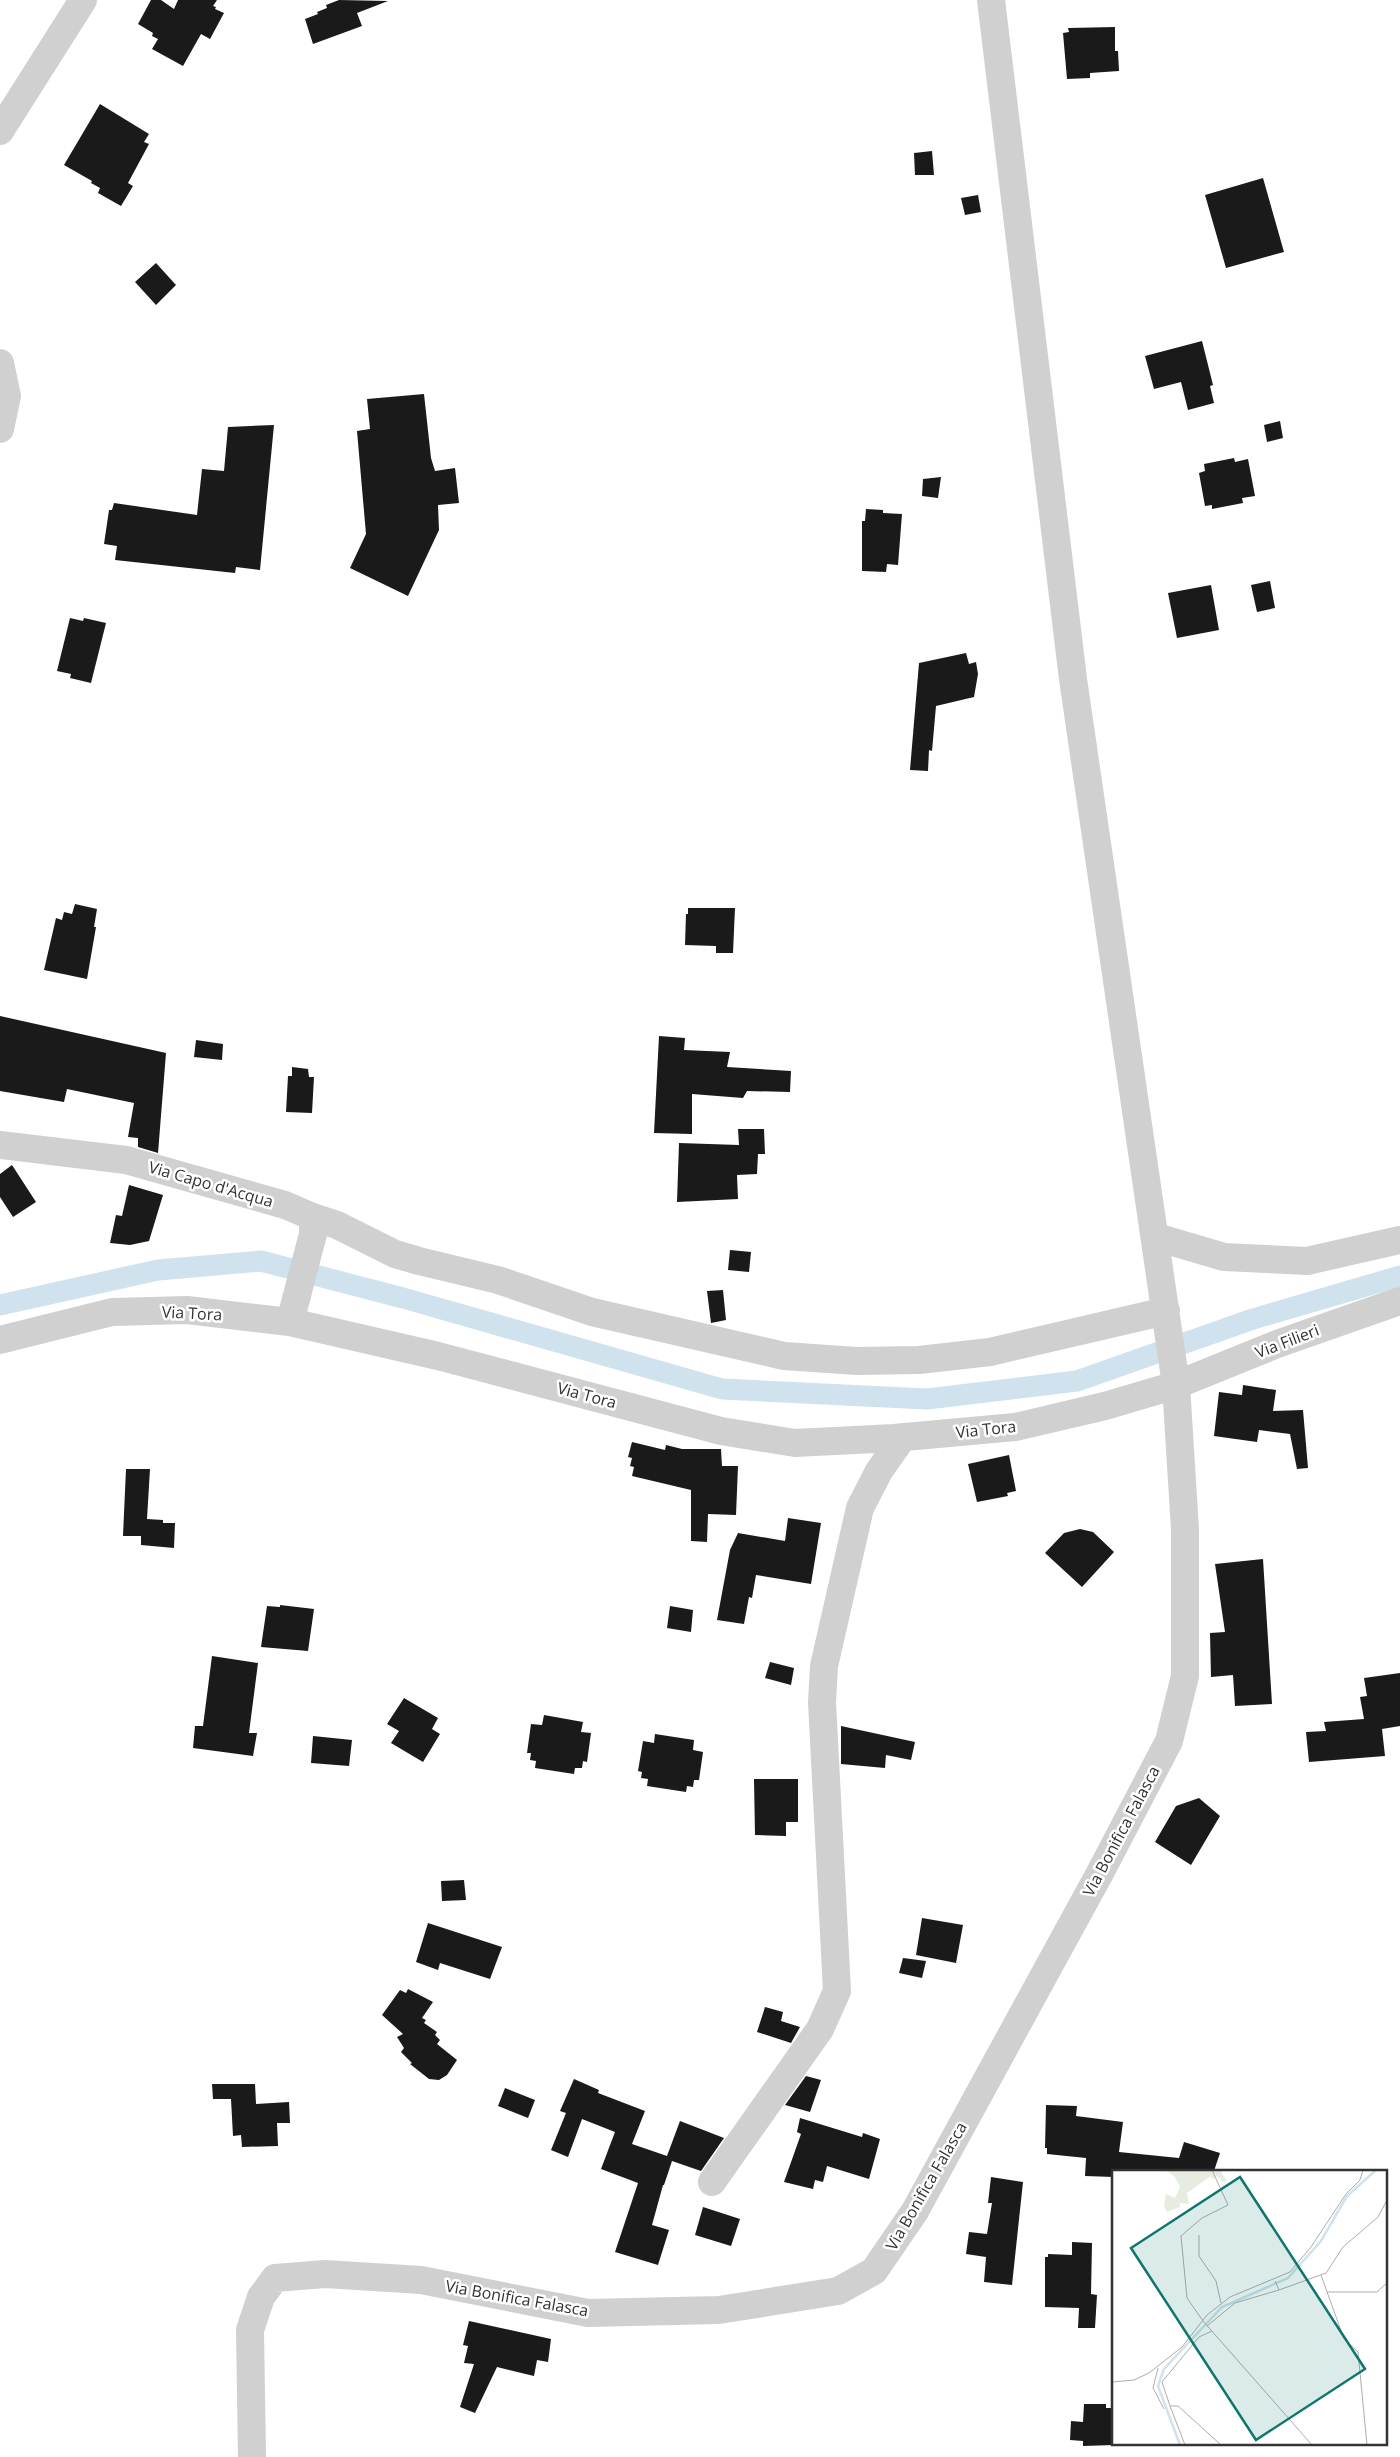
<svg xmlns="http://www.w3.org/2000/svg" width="1400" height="2457" font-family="'Open Sans',sans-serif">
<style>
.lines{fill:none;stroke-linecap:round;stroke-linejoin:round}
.canal{stroke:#cfe2ee;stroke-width:21}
.building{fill:#1a1a1a}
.minor{stroke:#d0d0d0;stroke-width:28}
.labels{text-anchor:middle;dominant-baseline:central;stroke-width:5;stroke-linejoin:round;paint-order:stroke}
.street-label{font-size:16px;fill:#333;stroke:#fff}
.inset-river{fill:none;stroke:#cfe2ee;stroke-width:2.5}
.inset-road{fill:none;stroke:#adadad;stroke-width:1}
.view{fill:#0f766e;fill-opacity:0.15;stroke:#0f766e;stroke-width:2.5}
.inset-edge{fill:none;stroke:#333;stroke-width:2.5}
</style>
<rect width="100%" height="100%" fill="#fff"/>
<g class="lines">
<!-- canal -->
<path class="canal" d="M0,1305L158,1270L261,1261L403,1298L722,1389L927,1399L1077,1381L1253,1319L1400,1276"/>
</g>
<!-- building -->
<path class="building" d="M151,0H161L174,9L178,0H217L213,6L216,7L215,9L224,13L210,39L201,34L183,66L152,49L158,39L152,36L153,33L138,24Z
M339,0L388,1L357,13L362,26L313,44L305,19L318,14L317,12L327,8L326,5Z
M1115,27V51H1118L1119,71L1090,73V78L1067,79L1063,33L1069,32L1068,28Z
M100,104L149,134L144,142L149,144L128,183L133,186L121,206L98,193L100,188L91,183L92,181L64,165Z
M932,151L934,175H915L914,153Z
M1263,178L1284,252L1226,268L1205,195Z
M978,195L981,212L965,215L961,198Z
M156,263L176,285L156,305L135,282Z
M1202,341L1213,385L1210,386L1214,403L1188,410L1181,382L1154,389L1145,356Z
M424,394L431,458L435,471L455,468L459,503L438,505L439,530L408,596L350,568L366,534L357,431L370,429L367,399Z
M1280,421L1283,438L1267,442L1264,425Z
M274,425L260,570L236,567L235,573L115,560L117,546L104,544L109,510H112L114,503L197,515L202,469L224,471L228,427Z
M1234,458L1235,462L1248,459L1255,496L1242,498L1243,503L1212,509V505L1205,506L1199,473L1205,471L1204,464Z
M941,477L938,498L922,496L923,479Z
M866,509L883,510V513L902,514L898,565L887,564L886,572L862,571V521H865Z
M1270,581L1275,608L1257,612L1251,585Z
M1211,585L1219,630L1177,638L1168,593Z
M70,618L83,621L84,618L106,623L91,683L70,678L71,674L57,671Z
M966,653L969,664L976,662L978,674L974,697L936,706L932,751L929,750L928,771L910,770L919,663Z
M75,904L97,909L94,927H96L87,979L44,970L56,918L62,920L64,912L72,914Z
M688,908H735L733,953H716V946L685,945L686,914H688Z
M0,1016L166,1053L158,1153L138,1147V1138L128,1137L134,1103L67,1089L64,1102L0,1091Z
M659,1036L685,1038L684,1050L730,1052L727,1067L791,1071L790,1092L747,1091L743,1098L692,1094V1134L654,1133Z
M196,1040L223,1044L222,1060L194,1057Z
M292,1067L308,1069L309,1077H314L312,1113L286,1112L288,1076H292Z
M738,1129H764L765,1154H758L757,1174L737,1175L738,1199L677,1202L679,1143L739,1145Z
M12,1165L36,1202L13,1217L0,1197V1174Z
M129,1185L163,1195L149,1241L130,1245L110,1243L116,1215L122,1216Z
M730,1250L751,1252L749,1272L728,1270Z
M723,1290L726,1320L711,1323L707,1291Z
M1243,1385L1276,1390L1273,1411L1303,1410L1308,1468L1297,1469L1290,1434L1259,1430L1257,1442L1214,1436L1219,1392L1242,1395Z
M632,1442L665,1450L666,1445L682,1449H721L722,1466H738L736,1515L708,1514L707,1542L691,1541V1490L632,1476L634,1467L630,1466L632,1458L628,1457Z
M1009,1455L1016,1491L1007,1493L1008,1496L977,1502L968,1464Z
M126,1469H150L147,1519L163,1520V1523H175L174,1548L141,1545V1536H123Z
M788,1518L821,1523L811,1584L756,1575L752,1598L749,1597L744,1624L717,1620L730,1550L738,1533L785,1541Z
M1080,1529L1093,1532L1114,1552L1082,1587L1045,1553L1064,1533Z
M1263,1559L1272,1704L1235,1706L1233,1675L1211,1677L1210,1633L1225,1632L1215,1564Z
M280,1605L314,1609L308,1651L261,1647L267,1606L280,1607Z
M670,1606L693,1610L691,1632L667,1628Z
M212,1656L258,1663L249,1733H257L253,1756L193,1748L195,1726H203Z
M770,1662L794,1668L791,1685L765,1678Z
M1400,1673V1726L1382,1729L1385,1756L1309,1762L1306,1732L1326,1731L1324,1722L1364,1719L1360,1697L1367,1696L1364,1678Z
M404,1698L438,1718L432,1729L440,1734L423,1762L391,1743L399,1731L387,1724Z
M544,1715L583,1722L581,1732L591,1733L587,1762L583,1761L582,1768H575L574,1774L535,1768L536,1761L530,1760L531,1753H527L531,1724L542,1725Z
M841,1726L915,1742L911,1760L886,1755L885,1768L841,1764Z
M655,1734L694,1740L693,1750L703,1752L699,1780H694L693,1787L687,1786L686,1792L647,1786L648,1779L641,1778L642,1772L638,1771L643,1741L654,1743Z
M313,1736L352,1740L349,1766L311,1763Z
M754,1779H798V1822H786V1836L755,1835Z
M1199,1798L1220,1816L1191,1865L1155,1842L1176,1806Z
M464,1880L466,1900L442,1901L441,1881Z
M922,1918L963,1925L956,1963L916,1955Z
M428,1923L502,1947L490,1979L440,1963L438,1970L416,1962Z
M903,1958L926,1961L922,1978L899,1973Z
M408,1989L433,2002L422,2018L426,2020L424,2023L437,2032L435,2035L440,2040L437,2044L457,2060L447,2075L439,2080L429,2079L410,2064L412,2063L401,2052L404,2048L397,2037L403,2034L382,2015L400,1990L406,1993Z
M765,2007L783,2012L781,2021L800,2027L791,2043L757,2032Z
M806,2076L821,2080L810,2112L785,2105Z
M574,2079L599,2090L598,2093L645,2111L632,2144L667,2156L680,2121L724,2138L701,2171L672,2161L664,2185H663L652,2225L669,2230L658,2265L615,2252L638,2183L601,2169L615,2132L582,2119L568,2157L551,2150L566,2113L560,2111Z
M212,2084H255L256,2104L289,2102L290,2123H277L278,2146L242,2147L241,2135L233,2136L231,2099H213Z
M505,2088L535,2100L528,2118L498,2106Z
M1046,2105L1077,2106L1076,2116L1123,2122L1119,2152L1179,2158L1184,2142L1220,2153L1214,2171H1114V2177L1085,2176L1086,2158L1047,2154V2148H1045Z
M800,2118L862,2137L863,2133L880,2139L869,2179L827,2166L823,2182L815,2180L813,2189L784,2182L801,2134L797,2132Z
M991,2177L1023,2182L1012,2285L984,2282L986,2257L966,2254L969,2232L987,2234L992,2203H988Z
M703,2207L740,2219L731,2246L695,2235Z
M1072,2242L1092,2243L1091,2294L1097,2295L1095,2328H1078L1079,2308L1045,2307V2257H1048V2254L1072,2255Z
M469,2321L551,2339L548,2362L537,2360L534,2376L497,2367L475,2413L460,2407L474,2364L464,2363L468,2346L463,2345Z
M1084,2404H1106V2408H1114V2445L1083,2446V2441L1070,2440L1071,2421L1083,2422Z"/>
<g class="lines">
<!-- minor -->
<path class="minor" d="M0,131L83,0
M0,363L7,396L0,429
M0,1145L126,1160L285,1205L313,1217V1234L290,1322
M313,1217L337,1225L395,1254L419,1261L498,1280L592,1312L784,1356L857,1361L919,1360L990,1352L1166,1311
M1156,1237L1224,1257L1307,1261L1400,1240
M0,1340L112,1312L187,1310L290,1322L438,1356L721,1431L795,1443L894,1438L1015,1427L1105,1406L1176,1385L1277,1344L1400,1301
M712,2182L820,2029L837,1991L822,1702L824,1666L860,1508L879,1471L903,1437
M252,2457L250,2330L261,2297L275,2278L325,2274L421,2280L588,2313L719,2310L838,2291L874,2271L915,2211L1101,1871L1169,1741L1185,1676V1529L1176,1385L1073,679L991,0"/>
</g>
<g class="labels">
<!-- street labels -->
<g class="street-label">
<text transform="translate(211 1184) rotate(16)">Via Capo d'Acqua</text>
<text transform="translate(192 1313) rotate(3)">Via Tora</text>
<text transform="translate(1287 1341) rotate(-21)">Via Filieri</text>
<text transform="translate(587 1395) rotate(15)">Via Tora</text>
<text transform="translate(986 1429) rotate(-6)">Via Tora</text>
<text transform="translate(1121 1831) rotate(-62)">Via Bonifica Falasca</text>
<text transform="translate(926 2186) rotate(-60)">Via Bonifica Falasca</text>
<text transform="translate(517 2298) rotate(10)">Via Bonifica Falasca</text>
</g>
</g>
<!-- overview -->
<g transform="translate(1112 2170)">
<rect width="275" height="275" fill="#fff"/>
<path d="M53,0H108L115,11L111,12L105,6L100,9L99,6L75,23L77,34L68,33V37L55,42L52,36L54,24L63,28L68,17L63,7Z" fill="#e6ecdf"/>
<path class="inset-river" d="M68,275L46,216L52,199L110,137L176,108L209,71L235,26L264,0"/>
<path class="inset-road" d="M100,0L116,35L90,48L69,66L75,128L91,151L200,275M87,65V86L104,111L109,133M209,105L232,169L246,182L255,275M163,111L167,120L214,103L231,77L266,47L275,30M215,122H265L275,113M95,156L123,133L167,120M100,161L87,167L50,212L58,236H66L109,275M46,198L41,218L52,239M0,212L22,210L37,203L70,177L95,145L118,127L178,102L199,77L234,24L248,10L251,0M58,236L73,275"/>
<path class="view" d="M128,7L253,199L144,270L19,78Z"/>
<rect width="275" height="275" class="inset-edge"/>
</g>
</svg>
